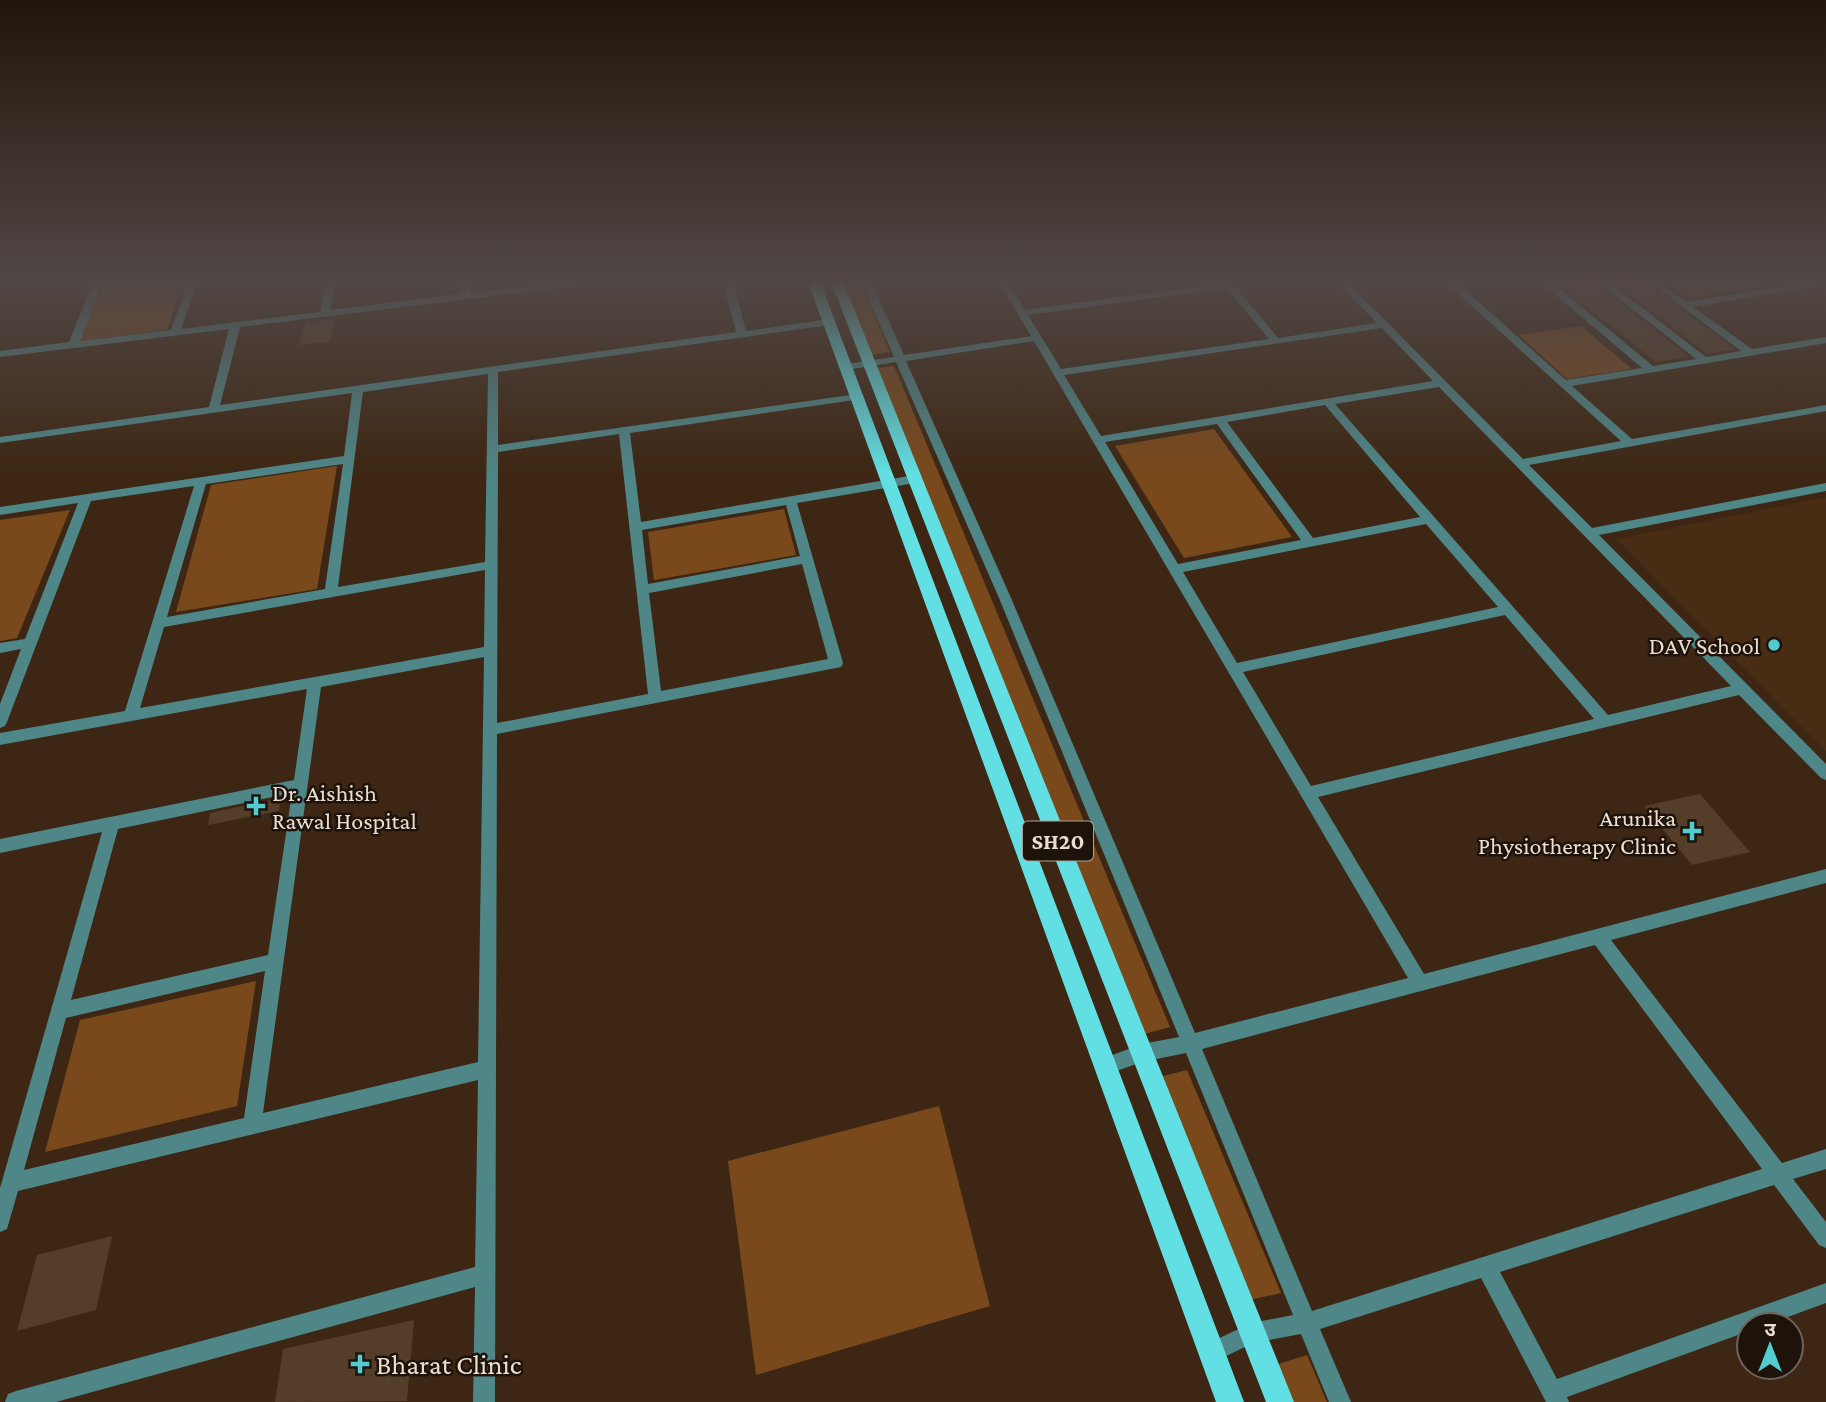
<svg xmlns="http://www.w3.org/2000/svg" width="1826" height="1402" font-family="'Crimson Pro','Noto Sans Devanagari',serif">
<style>
.built{fill:#482c13}
.green{fill:#79491b}
.building{fill:#543d29}
.lines{fill:none;stroke-linecap:round;stroke-linejoin:round}
.minor{fill:#4f8687;fill-rule:evenodd}
.primary{fill:#62dfe3;fill-rule:evenodd}
.poi-dot{fill:#52ccd1;stroke:#1d130b;stroke-width:2.5}
.labels{text-anchor:middle;dominant-baseline:central;stroke-width:5;stroke-linejoin:round;paint-order:stroke}
.shield{fill:#1d130b;stroke:#aea096;stroke-width:2}
.shield-label{font-size:23px;font-weight:bold;fill:#ecddd1}
.poi-label{font-size:24px;fill:#ecddd1;stroke:#1d130b;text-anchor:end}
.near-poi-label{font-size:28px;fill:#ecddd1;stroke:#1d130b;text-anchor:start}
</style>
<rect width="100%" height="100%" fill="#3d2714"/>
<!-- built -->
<path class="built" d="M1826,497V751L1616,539Z"/>
<!-- green -->
<path class="green" d="M106,279H185L167,330L78,341Z
M841,279H859L890,352L872,355Z
M1661,279H1791L1794,281L1688,298Z
M1581,326L1632,369L1567,379L1519,335Z
M894,366L1170,1027L1141,1035L876,368Z
M1214,429L1292,537L1184,558L1115,446Z
M337,466L317,589L176,612L211,485Z
M784,509L796,555L654,580L648,532Z
M70,510L17,638L0,641V520Z
M256,981L237,1106L45,1152L80,1020Z
M1187,1070L1281,1293L1249,1300L1159,1077Z
M939,1106L990,1306L756,1375L728,1161Z
M1307,1355L1327,1402H1290L1275,1365Z"/>
<!-- building -->
<path class="building" d="M1552,279H1591L1689,357L1656,362Z
M1609,279H1642L1735,349L1707,354Z
M335,319L329,342L299,345L306,322Z
M1700,794L1750,852L1692,865L1644,806Z
M281,798L279,811L208,825L210,813Z
M112,1236L96,1310L17,1331L37,1255Z
M414,1320L407,1401L275,1402L283,1349Z"/>
<g class="lines">
<!-- minor -->
<path class="minor" d="M94,279H104L80,341L171,330L189,279H199L181,329L320,312L326,279H336L330,310L460,294V279H470V293L584,279H612L607,282L240,327L220,405L736,332L722,279H732L746,331L829,319L834,322L829,325L498,372V445L857,394L861,395V399L630,433L641,522L915,475L921,479L915,483L797,503L843,663L841,667L497,734L495,1402H473L475,1287L56,1402H5L8,1394L16,1391L475,1267L478,1080L18,1191L7,1229L0,1232V1188L102,832L0,853V839L294,780L307,689L0,745V733L125,711L194,486L91,501L7,722L5,726L0,728V704L21,649L0,653V643L25,639L78,503L0,515V507L344,456L352,393L0,443V437L209,407L229,329L0,357V351L69,342ZM488,374L485,562L338,587L363,392ZM619,434L648,694L497,723L498,452ZM343,464L325,589L167,617L206,484ZM786,505L800,556L648,584L642,530ZM802,564L828,659L661,691L649,593ZM485,570L484,647L140,708L164,627ZM484,657L478,1062L263,1113L321,687ZM292,793L268,955L71,1000L118,829ZM265,971L244,1118L24,1170L66,1018Z
M860,279H870L904,355L1031,336L997,279H1007L1025,310L1223,283L1221,279H1229L1278,338L1377,323L1334,279H1344L1523,459L1621,441L1442,279H1453L1566,380L1642,368L1537,279H1548L1653,366L1696,359L1594,279H1605L1706,357L1741,351L1645,279H1656L1687,302L1826,279V285L1693,307L1752,349L1826,337V343L1572,386L1632,439L1826,405V411L1529,465L1592,528L1826,483V491L1599,535L1826,764V780L1821,778L1739,695L1318,797L1424,974L1826,869V883L1611,940L1782,1163L1826,1149V1169L1793,1179L1826,1222V1248L1819,1245L1774,1185L1500,1272L1557,1379L1826,1283V1303L1766,1325H1749V1331L1567,1397L1569,1402H1546L1481,1278L1320,1329L1351,1402H1329L1301,1334L1253,1343L1212,1363L1205,1359L1201,1352L1205,1345L1251,1323L1293,1315L1186,1053L1142,1062L1105,1075L1099,1072L1096,1066L1099,1060L1142,1044L1179,1037L999,598L896,362L846,370L841,367L846,364L894,357ZM1227,288L1269,339L1061,369L1028,315ZM1382,328L1433,381L1101,436L1064,375ZM1034,341L1408,978L1195,1033L1011,598L906,361ZM1439,387L1731,686L1608,715L1335,404ZM1325,405L1420,517L1313,538L1227,422ZM1217,424L1301,540L1178,564L1105,442ZM1426,524L1498,607L1237,663L1183,572ZM1505,615L1594,719L1311,786L1243,672ZM1595,945L1762,1169L1312,1311L1202,1049Z"/>
<!-- primary -->
<path class="primary" d="M807,279H819L1244,1402H1216Z
M830,279H842L1294,1402H1266Z"/>
</g>
<!-- sky -->
<linearGradient id="sky" x2="0" y2="1"><stop stop-color="#22150b"/><stop offset="0.59" stop-color="#514745"/><stop offset="1" stop-color="#514745" stop-opacity="0"/></linearGradient>
<rect width="1826" height="475" fill="url(#sky)"/>
<!-- markers -->
<g class="poi-dot">
<circle cx="1774" cy="645" r="7"/>
<path d="M252.5 795.5h7v7h7v7h-7v7h-7v-7h-7v-7h7z"/>
<path d="M1688.5 820.5h7v7h7v7h-7v7h-7v-7h-7v-7h7z"/>
<path d="M356.5 1353.5h7v7h7v7h-7v7h-7v-7h-7v-7h7z"/>
</g>
<g class="labels">
<!-- shield labels -->
<rect class="shield" x="1023" y="821.5" width="70" height="39" rx="5"/>
<g class="shield-label">
<text x="1058" y="841">SH20</text>
</g>
<!-- poi labels -->
<g class="poi-label">
<text x="1760" y="645">DAV School</text>
<text x="272" y="792" text-anchor="start">Dr. Aishish<tspan x="272" dy="28">Rawal Hospital</tspan></text>
<text x="1676" y="817">Arunika<tspan x="1676" dy="28">Physiotherapy Clinic</tspan></text>
</g>
<!-- near-poi labels -->
<g class="near-poi-label">
<text x="376" y="1364">Bharat Clinic</text>
</g>
</g>
<!-- north arrow -->
<g transform="translate(1770 1346)"><circle r="33" fill="#1d130b" stroke="#70645a" stroke-width="2"/>
<path d="M0-5L12 26L0 18L-12 26Z" fill="#52ccd1"/>
<text y="-10" font-size="19" font-weight="bold" text-anchor="middle" fill="#ecddd1">उ</text>
</g>
</svg>
